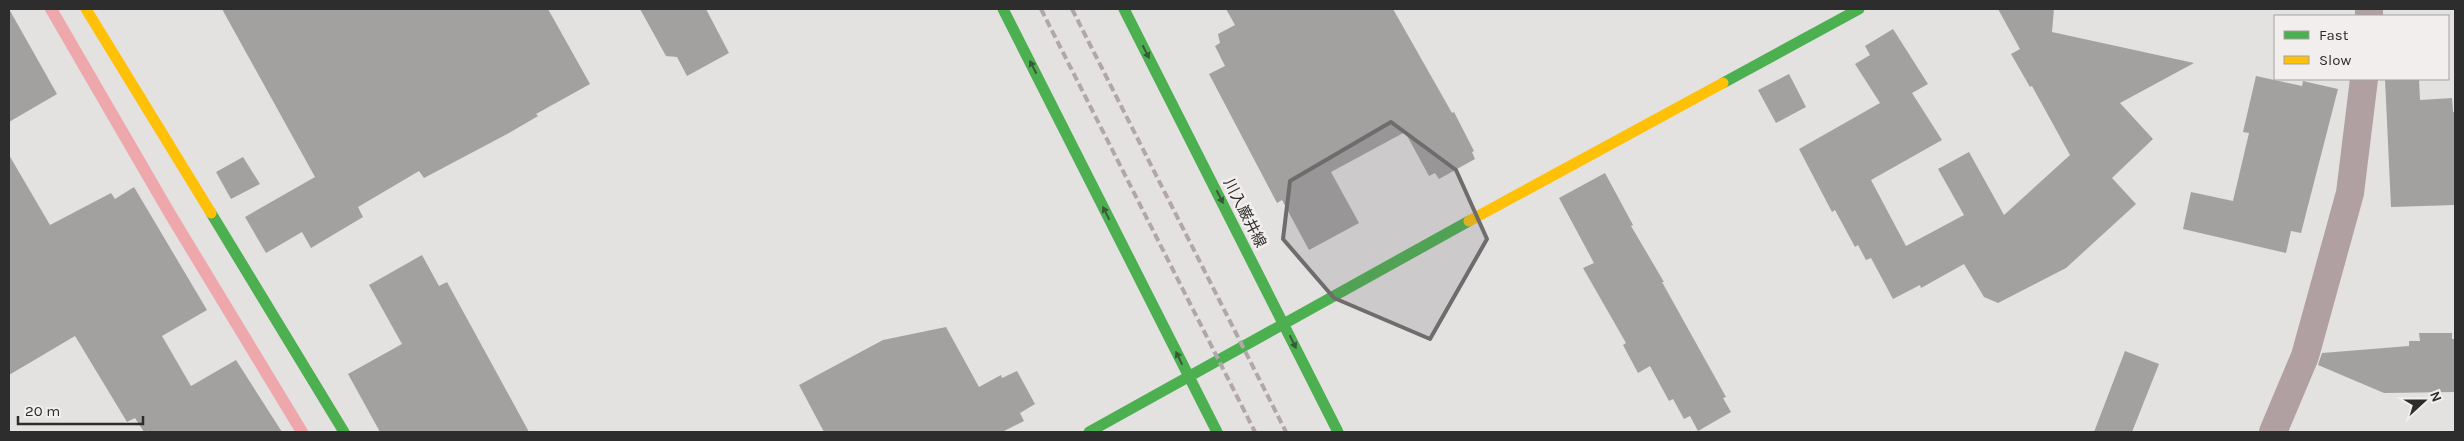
<svg xmlns="http://www.w3.org/2000/svg" width="2464" height="441" font-family="Karla,'Noto Sans JP',sans-serif">
<style>
.lines{fill:none;stroke-linecap:round;stroke-linejoin:round}
.stream{stroke:#eea8ac;stroke-width:12}
.building{fill:#a3a0a0}
.street{stroke:#b1a0a1;stroke-width:28}
.fast{stroke:#4caf50;stroke-width:11}
.slow{stroke:#ffc107;stroke-width:11}
.rail{stroke:#b1a7a8;stroke-width:4;stroke-dasharray:8 4;stroke-linecap:butt}
.oneway{fill:#385a39}
.marked{fill:#6e6c6c;fill-opacity:0.2;stroke:#6e6c6c;stroke-width:4;stroke-linejoin:round}
.labels{text-anchor:middle;dominant-baseline:central;stroke-width:5;stroke-linejoin:round;paint-order:stroke}
.street-label{font-size:15px;fill:#2e2d2d;stroke:#f2eeee}
</style>
<rect width="100%" height="100%" fill="#e4e1e1"/>
<g class="lines">
<!-- stream -->
<path class="stream" d="M51,9L170,214L302,432"/>
</g>
<!-- building -->
<path class="building" d="M9,9L57,94L9,122Z
M222,9H548L590,84L536,114L538,116L509,133L424,178L419,171L358,207L363,217L311,248L302,232L266,253L245,217L315,177Z
M640,9H706L729,53L687,76L677,57L666,56Z
M1226,9H1393L1452,113L1454,112L1474,151L1472,152L1475,159L1439,179L1435,173L1429,176L1405,132L1331,172L1359,223L1309,250L1282,200L1277,203L1209,74L1225,66L1215,46L1220,43L1218,34L1235,25Z
M1998,9H2054L2052,32L2194,63L2120,103L2153,139L2112,178L2136,204L2066,268L1998,303L1984,297L1964,264L1921,288L1920,285L1893,299L1871,258L1866,260L1858,245L1855,247L1835,210L1832,212L1799,149L1880,103L1855,64L1870,55L1865,46L1893,29L1928,84L1912,93L1942,140L1871,180L1906,246L1964,215L1938,169L1969,152L2004,215L2070,155L2032,86L2030,87L2011,54L2020,49Z
M1789,74L1806,107L1776,123L1758,90Z
M2256,76L2302,86L2303,81L2338,89L2301,233L2291,231L2286,253L2183,229L2191,192L2233,201L2249,133L2243,132Z
M2385,79H2419L2420,100L2452,98L2453,112H2455V205L2391,207Z
M9,155L50,225L111,193L115,199L134,187L207,310L162,336L191,386L236,360L282,432H144L135,418L127,422L75,336L9,375Z
M243,157L260,184L231,199L216,172Z
M1605,173L1633,225L1631,226L1664,282H1662L1726,397L1723,398L1731,412L1698,431L1690,416L1684,419L1673,399L1669,401L1650,366L1638,373L1623,345L1626,343L1583,268L1594,263L1559,198Z
M422,255L439,286L447,282L529,432H380L348,374L402,344L369,285Z
M946,327L979,387L1001,375L1002,378L1017,371L1035,404L1020,413L1024,421L1002,432H824L799,385L883,340Z
M2419,333H2452V339H2455V392L2384,393L2318,365L2322,353L2409,346V341H2420Z
M2125,351L2159,364L2132,432H2094Z"/>
<g class="lines">
<!-- street -->
<path class="street" d="M2369,16V9
M2273,432L2305,356L2350,193L2364,79"/>
<!-- fast -->
<path class="fast" d="M1003,9L1217,432
M1124,9L1338,432
M1723,83L1859,9
M211,213L344,432
M1089,432L1469,221"/>
<!-- slow -->
<path class="slow" d="M86,9L211,213
M1469,221L1723,83"/>
<!-- rail -->
<path class="rail" d="M1041,9L1255,432
M1072,9L1286,432"/>
</g>
<!-- one-way arrows -->
<defs><path id="oneway-solid" d="M-6-.8H1V-3.2L6.5 0L1 3.2V.8H-6Z" transform="scale(1.25)"/></defs>
<g class="oneway">
<use href="#oneway-solid" transform="translate(1146 52) rotate(63)"/>
<use href="#oneway-solid" transform="translate(1033 67) rotate(-117)"/>
<use href="#oneway-solid" transform="translate(1220 197) rotate(63)"/>
<use href="#oneway-solid" transform="translate(1106 213) rotate(-117)"/>
<use href="#oneway-solid" transform="translate(1293 342) rotate(64)"/>
<use href="#oneway-solid" transform="translate(1179 358) rotate(-116)"/>
</g>
<!-- marked area -->
<path class="marked" d="M1391,122L1456,170L1487,239L1430,339L1334,298L1283,239L1290,181Z"/>
<g class="labels">
<!-- street labels -->
<g class="street-label">
<text transform="translate(1245 213) rotate(63)">川入巌井線</text>
</g>
</g>
<!-- border -->
<rect width="2464" height="441" fill="none" stroke="#2e2d2d" stroke-width="20"/>
<!-- legend -->
<rect x="2274" y="15" width="175" height="65" fill="#f2eeee" stroke="#a4a1a1"/>
<rect x="2284" y="31" width="25" height="8" fill="#4caf50" stroke="#a4a1a1"/>
<text x="2319" y="40" font-size="15" fill="#2e2d2d">Fast</text>
<rect x="2284" y="56" width="25" height="8" fill="#ffc107" stroke="#a4a1a1"/>
<text x="2319" y="65" font-size="15" fill="#2e2d2d">Slow</text>
<!-- north arrow -->
<g transform="translate(2424 401) rotate(69)" stroke="#f2eeee" stroke-width="4" paint-order="stroke">
<path d="M0-4L9 19L0 12L-9 19Z" fill="#2e2d2d"/>
<text y="-8" font-size="14" font-weight="bold" text-anchor="middle" fill="#2e2d2d">N</text>
</g>
<!-- scale -->
<path d="M18 416v8h125v-8" fill="none" stroke="#2e2d2d" stroke-width="2.5"/>
<text x="25" y="416" font-size="15" fill="#2e2d2d" stroke="#f2eeee" stroke-width="4" paint-order="stroke">20 m</text>
</svg>
